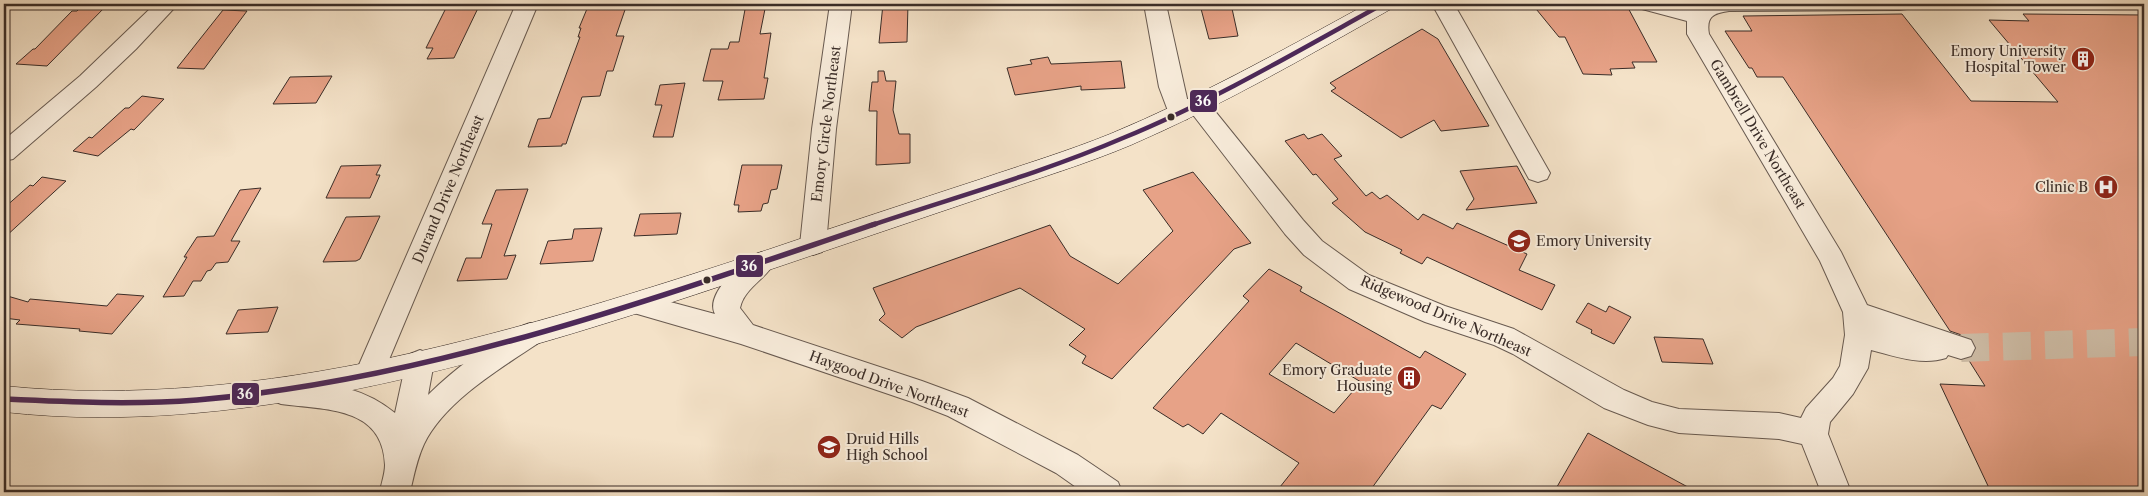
<svg xmlns="http://www.w3.org/2000/svg" width="2148" height="496" font-family="'Libre Caslon Text',serif">
<style>
.building{fill:#e7a287;stroke:#3a2d28;fill-rule:evenodd}
.lines{fill:none;stroke-linecap:round;stroke-linejoin:round}
.minor-tunnel{stroke:#cfbea8;stroke-width:28;stroke-dasharray:28 14;stroke-linecap:butt}
.minor-casing{stroke:#685a50;stroke-width:2}
.secondary-casing{stroke:#3a2d28;stroke-width:1}
.minor{fill:#f8ecdb;fill-rule:evenodd}
.secondary{fill:#f8ecdb;fill-rule:evenodd}
.bus-1-far1-casing{stroke:#f8ecdb;stroke-width:8}
.bus-1-casing{stroke:#f8ecdb;stroke-width:9}
.bus-1-far1{stroke:#4d2958;stroke-width:4.5}
.bus-1{stroke:#4d2958;stroke-width:5.5}
.bus-dot{fill:#3a2d28;stroke:#f8ecdb;stroke-width:2}
.labels{text-anchor:middle;dominant-baseline:central;stroke-width:4;stroke-linejoin:round;paint-order:stroke}
.poi-label{font-size:14px;fill:#3a2d28;stroke:#f8ecdb;text-anchor:end}
.street-label{font-size:14px;fill:#3a2d28;stroke:#f8ecdb}
.line-badge{stroke:#f8ecdb;stroke-width:2}
.badge-label{font-size:14px;text-anchor:middle;font-weight:bold;fill:#fff}
</style>
<rect width="100%" height="100%" fill="#f4e2c8"/>
<filter id="stains"><feTurbulence type="fractalNoise" baseFrequency=".004" numOctaves="4"/><feColorMatrix values="0 0 0 0 .2 0 0 0 0 .09 0 0 0 0 .02 0 0 0 .5 -.17"/></filter>
<radialGradient id="worn" r=".72"><stop offset=".6" stop-color="#630" stop-opacity="0"/><stop offset="1" stop-color="#630" stop-opacity=".3"/></radialGradient>
<!-- building -->
<path class="building" d="M84,4H108L47,66L16,64L33,49H35L72,11H77Z
M448,4H480L454,58L427,59L433,48H426Z
M589,4H627L616,36H624L613,71H607L600,96L582,97L566,144H562V146L528,147L538,119L550,118L580,37H578L581,28H579Z
M746,4H766L760,34L771,33L764,78H768L764,99L718,100L723,81H703L711,49H728L730,42H739Z
M883,4H908L907,42L879,43Z
M1203,4H1231L1238,36L1209,39L1200,5Z
M1532,4H1626L1657,62H1632L1635,68L1610,69L1612,75L1583,74L1565,37H1559Z
M223,10L247,11L204,69L177,68Z
M1902,14L1971,101L2058,102L1989,20L2029,21L2023,14L2144,15V492H2042L1989,488L1940,384L1985,386L1968,359L1973,357L1977,349L1973,339L1950,331L1783,77H1757L1752,68H1749L1725,31H1752L1743,16Z
M1422,29L1438,39L1489,126L1441,131L1434,120L1401,138L1331,91L1336,88L1330,83Z
M1048,57L1051,64L1121,61L1125,88L1081,90V86L1015,95L1007,68L1032,64L1030,60Z
M878,71H884L886,81H896L893,110L899,134H910V163L876,165L877,111H869L872,82H878Z
M332,76L316,103L273,104L290,77Z
M685,83L673,137H653L662,105H655L660,85Z
M142,96L164,99L134,130L131,129L98,156L73,151L89,137L92,138L125,108H129Z
M1304,134L1308,139L1322,134L1342,156L1334,159L1366,196L1372,192L1380,199L1387,195L1418,220L1423,214L1453,229L1457,223L1527,254L1519,270L1555,285L1542,310L1427,257L1422,264L1400,253L1402,250L1365,232L1332,203L1338,199L1316,174L1313,175L1285,141Z
M381,165L376,175H380L370,198H326L341,166Z
M742,165H782L777,189L771,190L768,203L763,204L761,211L738,212L739,205H734Z
M1517,166L1537,203L1466,210L1474,199L1460,171Z
M1193,172L1251,243L1234,249L1112,379L1082,363L1086,356L1069,345L1085,329L1020,288L916,327L902,338L879,320L885,314L873,288L1050,225L1070,256L1118,284L1173,231L1143,190Z
M42,177L66,181L4,238V208L30,185L33,186Z
M261,188L231,241H240L228,262L216,263L211,270L207,271L201,281H193L184,296L163,297L187,257H184L197,237L214,236L240,190Z
M528,189L504,256L516,255L507,279L457,281L466,258H481L492,224H482L496,190Z
M681,213L677,234L634,236L640,214Z
M380,216L360,259L356,261L323,262L346,217Z
M602,228L593,261L540,264L548,241L572,239L574,229Z
M1269,269L1302,287L1300,291L1420,358L1425,351L1466,374L1441,409L1432,405L1369,492H1276L1299,463L1221,413L1203,434L1188,424L1183,427L1153,408L1249,301L1243,296ZM1296,343L1361,382L1334,413L1269,374Z
M117,294L144,296L112,334L79,331L80,329L16,324L20,320L4,318V295L28,302L30,299L107,306Z
M1588,303L1606,312L1609,306L1631,317L1614,344L1591,333L1592,330L1576,322Z
M278,307L268,332L226,334L238,310Z
M1654,337L1703,339L1713,364L1662,362Z
M1588,433L1697,492H1554Z"/>
<g class="lines">
<!-- minor-tunnel -->
<path class="minor-tunnel" d="M1961,348L2144,342"/>
<!-- minor casing -->
<g class="minor-casing">
<path id="minor" d="M155,4H178L136,49L96,87L13,159L4,161V140L80,76Z
M516,4H538L383,374L379,382L369,386L359,382L355,374Z
M830,4H852L836,129L826,245L822,252L813,255L804,252L800,245L812,129Z
M1144,4H1166L1188,103L1190,100L1198,97L1206,100L1303,220L1322,241L1369,275L1445,306L1514,329L1624,390L1652,402L1679,409L1779,413L1801,418L1806,408L1833,378L1840,366L1845,335L1843,312L1820,261L1687,34V21L1642,9L1639,4H1673L1694,9L1703,4H1910L1907,9L1899,10L1729,11C1713,13 1706,17 1709,34L1841,252L1867,305L1971,340L1975,348L1971,356L1961,359L1948,355L1946,358C1922,366 1894,356 1871,350L1868,368L1853,394L1830,422L1828,434L1851,492H1821L1802,444L1779,439L1679,433L1648,425L1604,408L1513,354L1494,345L1425,322L1349,289L1304,255L1285,234L1190,111L1187,119L1179,121L1171,119L1159,87Z
M1432,4H1454L1550,173L1547,179L1538,182L1529,179Z
M762,252L771,255L775,262C766,279 744,288 740,308L753,325L922,381L968,398L1078,455L1118,482L1122,492H1083L1056,473L948,416L912,402L741,344L627,311L623,304L627,297L637,293L715,314C704,294 745,257 762,252Z
M530,323L540,326L544,334L540,342C501,368 445,401 424,444C417,459 414,475 410,492H380C381,484 385,474 385,465C383,406 325,410 281,404L271,400L266,392L271,384L281,380C326,385 358,383 395,413L406,362L410,354L420,350L430,354L434,362L428,395C451,372 500,333 530,323Z"/>
</g>
<!-- secondary casing -->
<g class="secondary-casing">
<path id="secondary" d="M1367,4H1394L1391,9C1306,57 1221,106 1131,145C1086,164 1039,178 993,194C916,220 840,246 763,272C527,351 255,440 4,412V386C263,412 526,329 770,249C840,225 911,202 981,179C1025,164 1068,151 1110,134C1199,97 1283,50 1367,4Z"/>
</g>
<!-- minor -->
<use href="#minor" class="minor"/>
<!-- secondary -->
<use href="#secondary" class="secondary"/>
<!-- bus-1-far1 casing -->
<g class="bus-1-far1-casing">
<path id="bus-1-far1" d="M872,225C955,197 1042,173 1123,138C1213,101 1298,51 1383,4"/>
</g>
<!-- bus-1 casing -->
<g class="bus-1-casing">
<path id="bus-1" d="M4,399C69,402 133,405 197,400C431,380 655,298 875,224"/>
</g>
<!-- bus-1-far1 -->
<use href="#bus-1-far1" class="bus-1-far1"/>
<!-- bus-1 -->
<use href="#bus-1" class="bus-1"/>
</g>
<!-- icons -->
<defs>
<g id="building-disc" transform="scale(1.25)"><circle r="9.5" fill="#8f2418" stroke="#f8ecdb"/><path d="M-4-6H4V6H1V3H-1V6H-4ZM-2.5-4.3h1.7v1.8h-1.7ZM.8-4.3h1.7v1.8H.8ZM-2.5-1h1.7V.8h-1.7ZM.8-1h1.7V.8H.8Z" fill="#fff"/></g>
<g id="hospital-disc" transform="scale(1.25)"><circle r="9.5" fill="#8f2418" stroke="#f8ecdb"/><path d="M-5-5h3v3.5h4V-5h3V5h-3V1.5h-4V5h-3Z" fill="#fff"/></g>
<g id="university-disc" transform="scale(1.25)"><circle r="9.5" fill="#8f2418" stroke="#f8ecdb"/><path d="M0-5L7-2L0 1L-7-2ZM-4 1L0 2.5L4 1V4Q0 6-4 4Z" fill="#fff"/></g>
<g id="school-disc" transform="scale(1.25)"><circle r="9.5" fill="#8f2418" stroke="#f8ecdb"/><path d="M0-5L7-2L0 1L-7-2ZM-4 1L0 2.5L4 1V4Q0 6-4 4Z" fill="#fff"/></g>
</defs>
<g fill-rule="evenodd">
<use href="#building-disc" x="2083" y="59"/>
<use href="#hospital-disc" x="2106" y="187"/>
<use href="#university-disc" x="1519" y="241"/>
<use href="#building-disc" x="1409" y="378"/>
<use href="#school-disc" x="829" y="447"/>
</g>
<!-- markers -->
<g class="bus-dot">
<circle cx="1171" cy="117" r="4.5"/>
<circle cx="707" cy="280" r="4.5"/>
</g>
<g class="labels">
<!-- poi labels -->
<g class="poi-label">
<text x="2066" y="51">Emory University<tspan x="2066" dy="16">Hospital Tower</tspan></text>
<text x="2088" y="187">Clinic B</text>
<text x="1536" y="241" text-anchor="start">Emory University</text>
<text x="1392" y="370">Emory Graduate<tspan x="1392" dy="16">Housing</tspan></text>
<text x="846" y="439" text-anchor="start">Druid Hills<tspan x="846" dy="16">High School</tspan></text>
</g>
<!-- street labels -->
<g class="street-label">
<text transform="translate(826 124) rotate(-83)">Emory Circle Northeast</text>
<text transform="translate(1758 134) rotate(59)">Gambrell Drive Northeast</text>
<text transform="translate(448 189) rotate(-67)">Durand Drive Northeast</text>
<text transform="translate(1446 316) rotate(23)">Ridgewood Drive Northeast</text>
<text transform="translate(889 384) rotate(20)">Haygood Drive Northeast</text>
</g>
</g>
<g class="line-badge">
<rect x="1189" y="89" width="29" height="24" rx="5" fill="#4d2958"/>
<rect x="735" y="254" width="29" height="24" rx="5" fill="#4d2958"/>
<rect x="231" y="382" width="29" height="24" rx="5" fill="#4d2958"/>
</g>
<g class="badge-label">
<text x="1203" y="106">36</text>
<text x="749" y="271">36</text>
<text x="245" y="399">36</text>
</g>
<!-- margin -->
<rect width="2148" height="496" fill="none" stroke="#f4e2c8" stroke-width="20"/>
<rect x="5" y="5" width="2138" height="486" fill="none" stroke="#3a2d28" stroke-width="2.5"/>
<rect x="10" y="10" width="2128" height="476" fill="none" stroke="#3a2d28"/>
<rect width="100%" height="100%" filter="url(#stains)"/>
<rect width="100%" height="100%" fill="url(#worn)"/>
</svg>
